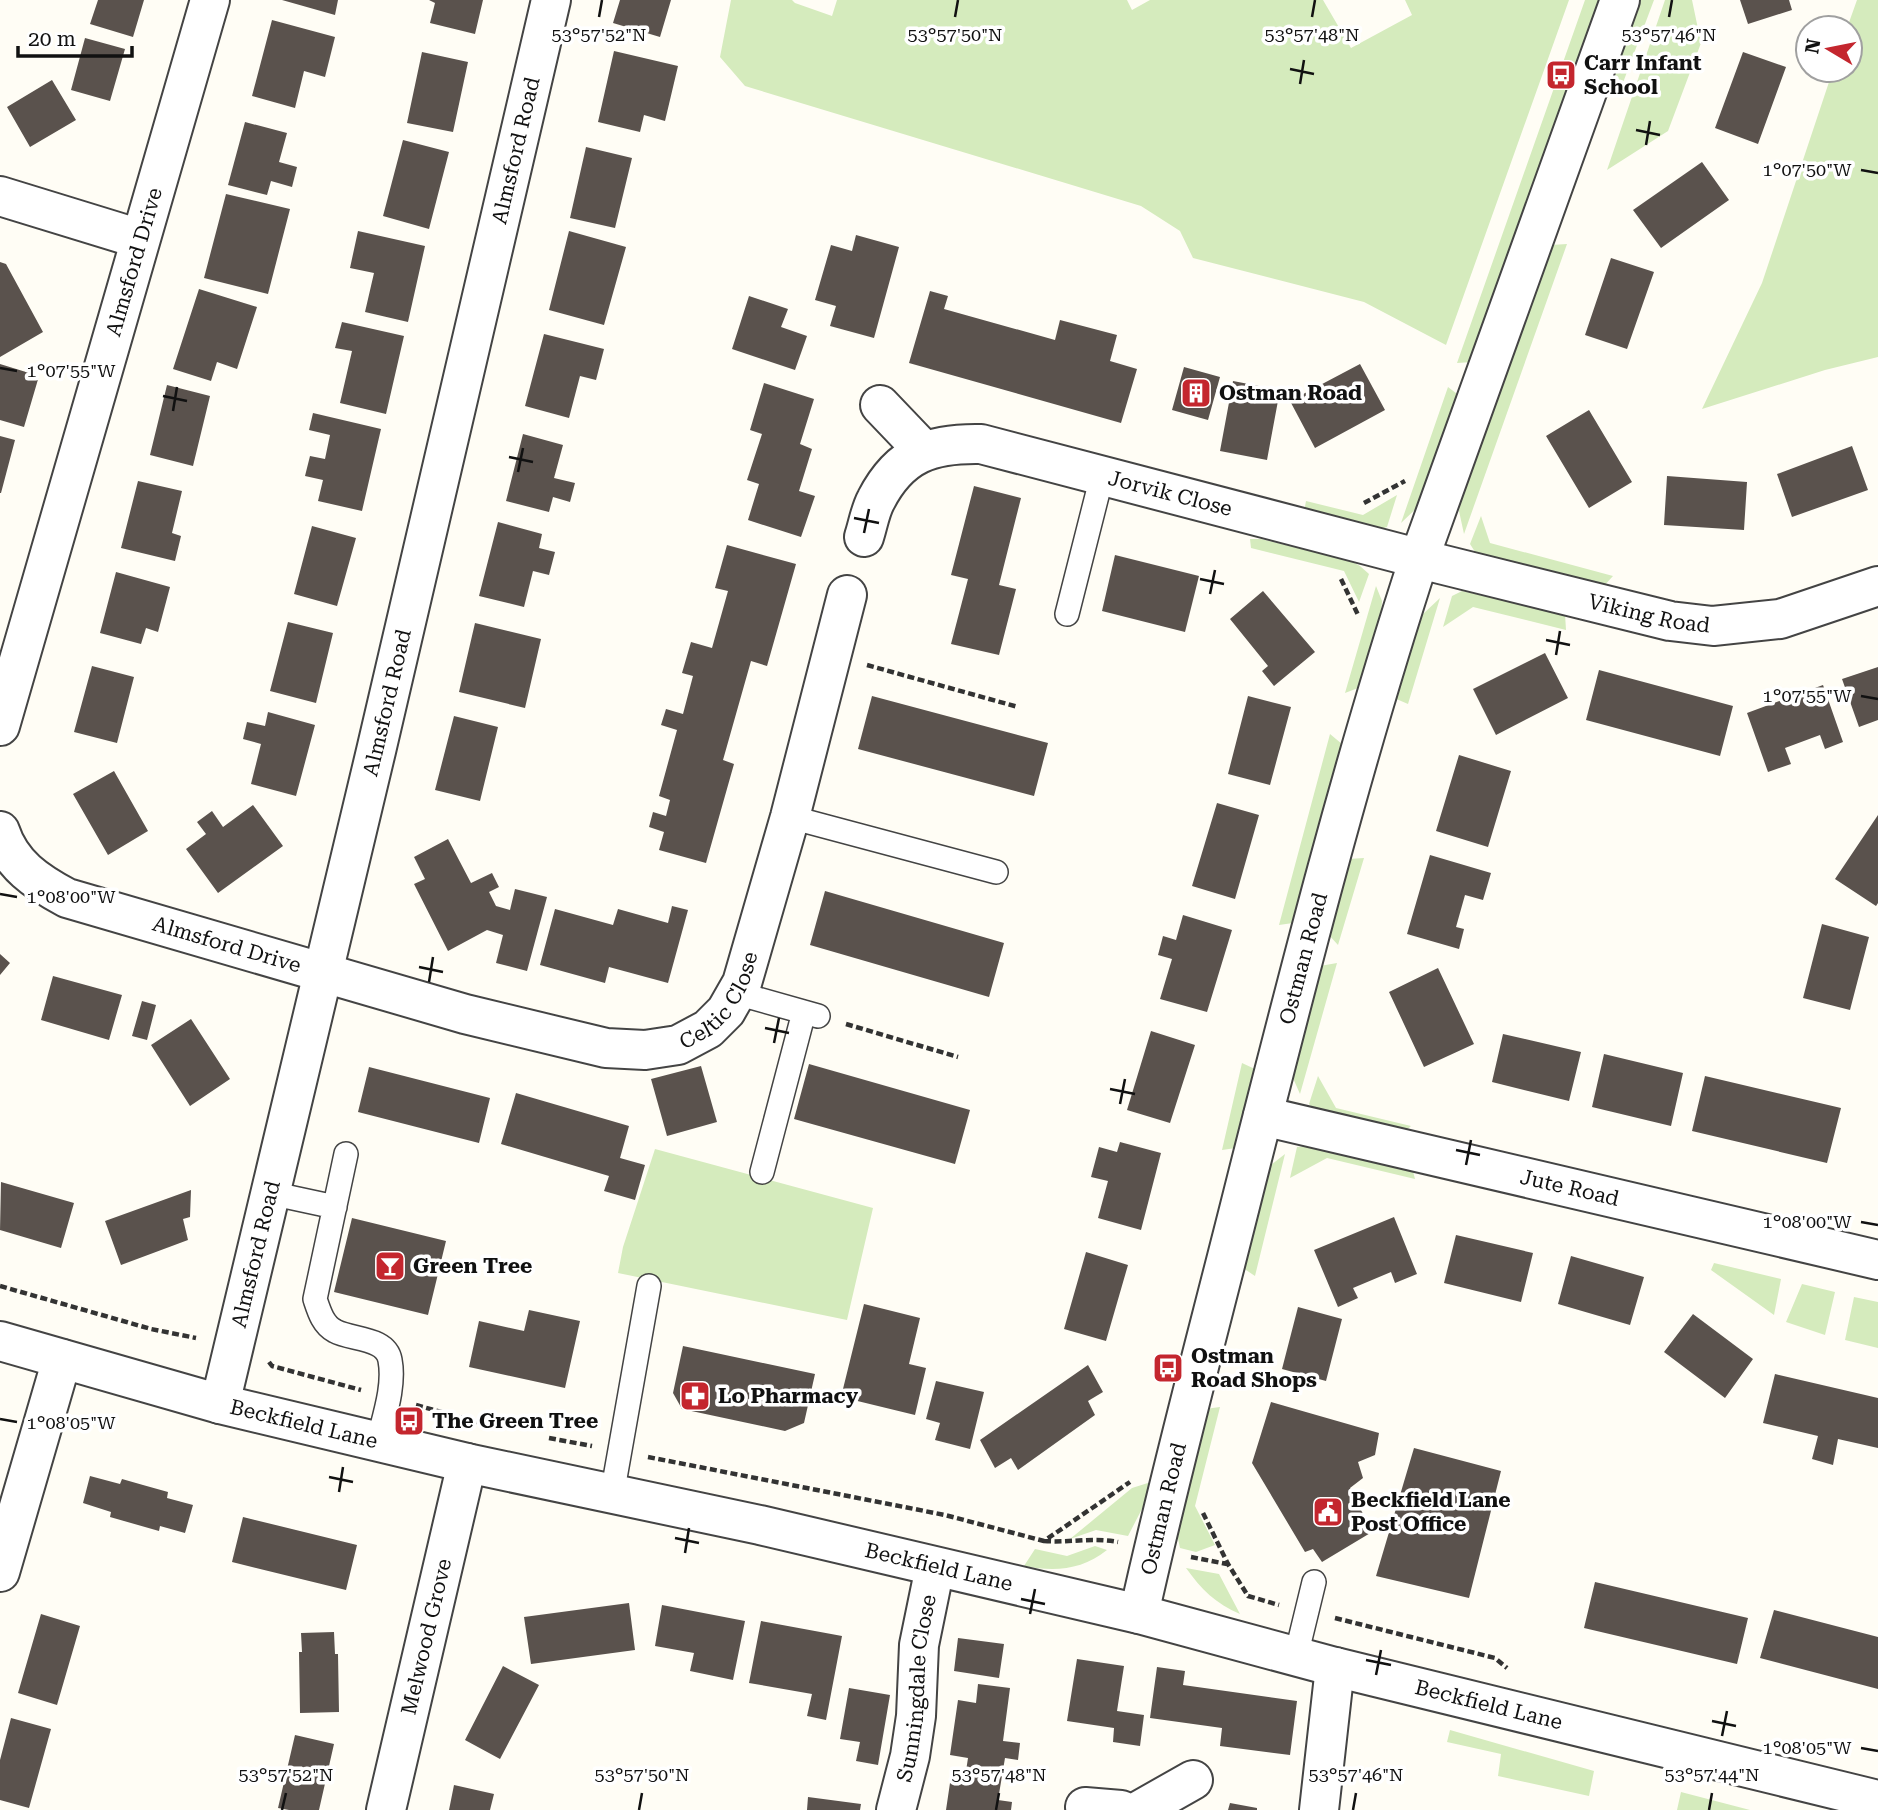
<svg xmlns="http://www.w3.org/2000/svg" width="1878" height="1810" font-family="'Roboto Serif',serif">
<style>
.green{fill:#d5ebbd}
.building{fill:#5a524d}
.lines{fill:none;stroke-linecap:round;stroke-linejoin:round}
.service-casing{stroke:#444;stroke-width:26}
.minor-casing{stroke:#444;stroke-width:42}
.tertiary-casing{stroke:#444;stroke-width:42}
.path{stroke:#333;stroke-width:4.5;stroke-dasharray:7 3.5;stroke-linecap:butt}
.service{stroke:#fff;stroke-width:23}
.minor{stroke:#fff;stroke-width:38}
.tertiary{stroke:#fff;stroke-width:38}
.ticks{fill:none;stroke:#111;stroke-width:2.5}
.labels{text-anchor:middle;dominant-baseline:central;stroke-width:7;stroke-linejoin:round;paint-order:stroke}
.poi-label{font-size:21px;font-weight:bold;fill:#111;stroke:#fff;text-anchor:start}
.street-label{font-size:21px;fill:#111;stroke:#fff}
.ticks-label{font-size:18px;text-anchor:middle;fill:#111;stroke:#fff;stroke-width:7;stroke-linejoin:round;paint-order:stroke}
</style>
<rect width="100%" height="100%" fill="#fffdf5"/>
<!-- green -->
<path class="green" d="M731,0H792L795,3L832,16L837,0H1127L1132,10L1150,0H1323L1351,48L1412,15L1405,0H1569L1446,345L1364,302L1193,258L1180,231L1141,206L745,86L720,57Z
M1585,0H1601L1472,362L1457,363Z
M1638,0H1654L1618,96L1608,87Z
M1665,0H1692L1701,43L1668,131L1607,170Z
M1857,0H1878V357L1825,370L1702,409L1762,283L1833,70H1850V28H1847Z
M1567,244L1464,534L1459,511L1461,500L1551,245Z
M1448,387L1461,397L1423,502L1401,523Z
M1397,495L1387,527L1374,531L1304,512L1306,501L1363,515Z
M1481,516L1490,543L1613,576L1602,588L1477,555L1470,544Z
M1250,539H1261L1349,560L1360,566L1369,574L1359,602L1344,571L1251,548Z
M1376,586L1382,601L1381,616L1358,688L1345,693Z
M1462,591L1565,614L1566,630L1473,607L1443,627L1452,596Z
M1440,598L1408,704L1394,698L1415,631L1423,614Z
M1330,734L1342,744L1293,923L1279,925Z
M1364,858L1338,945L1328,934L1348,859Z
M1337,963L1300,1094L1293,1078L1320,966Z
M1242,1063L1257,1070L1236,1148L1222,1150Z
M1318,1076L1336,1108L1411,1126L1401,1135L1315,1111L1309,1104Z
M1323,1145L1412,1167L1415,1179L1327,1158L1290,1178L1297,1147Z
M655,1149L873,1208L847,1320L618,1273L623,1247Z
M1285,1154L1255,1276L1240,1266L1266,1169Z
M1714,1263L1781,1279L1774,1315L1711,1270Z
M1802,1284L1835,1292L1825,1335L1786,1322Z
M1854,1297L1878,1302V1348L1845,1340Z
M1220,1407L1195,1506L1215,1545L1196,1552L1180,1548L1177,1534L1205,1409Z
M1151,1482L1144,1505L1128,1536L1096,1530L1070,1539L1132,1488Z
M1095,1546L1107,1550C1082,1570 1055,1572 1024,1566L1035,1549L1067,1556Z
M1186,1568L1219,1574L1240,1614C1216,1604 1201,1589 1186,1568Z
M1450,1730L1594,1771L1589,1796L1498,1776L1501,1754L1447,1742Z
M1681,1792L1750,1810H1677Z"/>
<!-- building -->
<path class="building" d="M98,0H144L133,37L90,24Z
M282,0H338L335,15Z
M429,0H483L475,34L430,23L435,3Z
M620,0H671L660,37L613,23Z
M1740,0H1789L1792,10L1748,24Z
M272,20L335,37L325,77L304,71L295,108L252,96Z
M85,38L125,49L110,101L71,90Z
M614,51L678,66L665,121L644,115L640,132L598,122Z
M422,52L468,62L453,132L407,123Z
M1743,52L1786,67L1758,144L1715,128Z
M52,80L76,120L30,147L7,107Z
M245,122L287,133L279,162L297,167L292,187L271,181L267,195L228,185Z
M403,140L449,152L429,229L383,216Z
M586,147L632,158L615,228L570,218Z
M1702,162L1729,200L1661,248L1633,210Z
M226,194L290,209L268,294L204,278Z
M358,231L425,246L408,322L365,312L374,273L350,268Z
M569,231L626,247L604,325L549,310Z
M856,235L899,247L874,338L830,326L836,306L815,300L831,245L852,251Z
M1611,258L1654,272L1627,349L1585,335Z
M0,262L6,264L43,332L0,357Z
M199,289L257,307L237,369L217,362L211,381L173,369Z
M930,291L948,296L944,309L1055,340L1060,320L1117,335L1110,361L1137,369L1121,423L909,363Z
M749,296L788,309L781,327L807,336L795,370L732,349Z
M342,322L404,336L386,414L340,403L352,351L335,348Z
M544,334L604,349L596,380L580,376L569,418L525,406Z
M0,364L39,376L24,427L0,420Z
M1360,364L1385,410L1315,448L1290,401Z
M1184,367L1220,377L1208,420L1172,410Z
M1233,381L1280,390L1267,460L1220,451Z
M764,383L814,399L800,444L812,449L799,491L815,496L801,537L748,520L759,484L747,480L762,434L750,430Z
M167,385L210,396L193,466L150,455Z
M1589,410L1632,482L1589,508L1546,436Z
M313,413L381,429L362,511L318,501L323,480L305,476L310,456L325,459L330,435L309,430Z
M523,434L563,445L554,478L575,483L570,502L553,497L549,512L506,501Z
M0,436L15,440L1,493H0Z
M1852,446L1868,490L1792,517L1777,474Z
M1667,476L1747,482L1744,530L1664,525Z
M138,481L182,491L172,533L181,536L175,561L121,548Z
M974,486L1021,498L999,585L1016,589L999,655L951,644L968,579L951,575Z
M498,522L542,534L539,548L555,552L549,575L533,571L524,607L479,596Z
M312,526L356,538L337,606L294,594Z
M727,545L796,564L767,666L751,661L723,760L734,764L706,863L659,850L664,832L649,827L653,812L666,816L670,800L659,796L677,730L661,725L666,709L683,714L693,676L682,673L691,642L712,648L728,591L715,588Z
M1115,555L1199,576L1185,632L1102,611Z
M116,572L170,587L158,632L146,628L141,644L100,633Z
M1263,591L1315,652L1274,686L1262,671L1268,666L1230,619Z
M288,622L333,633L316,703L270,691Z
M475,623L541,639L525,708L459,692Z
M1545,653L1568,698L1496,735L1473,689Z
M92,666L134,677L117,743L74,732Z
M1878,667V720L1859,727L1842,679Z
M1599,670L1733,706L1720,756L1586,720Z
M1823,685L1843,742L1825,749L1820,735L1785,748L1791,764L1768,772L1747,713Z
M872,696L1048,743L1034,796L858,749Z
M1248,696L1291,707L1270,785L1228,774Z
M268,712L315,725L296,796L251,784L261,744L243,739L247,722L265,726Z
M454,716L498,727L480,801L435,790Z
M1459,755L1511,771L1488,847L1436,831Z
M114,771L148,831L108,855L73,794Z
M1217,803L1259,815L1235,899L1192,886Z
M253,805L283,846L218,893L186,849L206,834L197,822L212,811L223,827Z
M1878,815V903L1876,906L1835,879Z
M448,839L471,883L492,873L499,887L489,892L496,906L510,910L515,889L547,897L527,971L496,963L503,935L487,930L448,951L414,884L425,879L414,857Z
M1430,855L1491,873L1483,900L1465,895L1456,927L1464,929L1459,949L1407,934Z
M825,891L1004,943L989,997L810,945Z
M672,906L688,910L668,983L609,967L605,983L540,965L555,909L613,925L618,909L668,923Z
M1183,915L1232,930L1207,1012L1160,999L1172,959L1158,955L1163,936L1176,940Z
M1822,924L1869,937L1850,1010L1803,998Z
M0,954L10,963L0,975Z
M1438,968L1474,1044L1424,1067L1389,992Z
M53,976L122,995L109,1040L41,1020Z
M142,1001L156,1005L147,1040L132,1036Z
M191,1019L230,1079L190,1106L151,1045Z
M1151,1031L1195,1045L1170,1123L1127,1110Z
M1503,1034L1581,1052L1569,1101L1492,1082Z
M1604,1054L1683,1073L1671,1126L1592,1107Z
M809,1064L970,1110L955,1164L794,1119Z
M701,1066L717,1122L667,1136L651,1079Z
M369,1067L490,1098L479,1143L358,1112Z
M1705,1076L1841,1108L1827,1163L1692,1131Z
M516,1093L629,1126L620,1158L645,1165L635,1200L604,1191L609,1176L501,1144Z
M1120,1142L1161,1153L1141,1230L1098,1218L1108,1181L1091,1177L1099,1147L1117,1152Z
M1,1182L74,1203L61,1248L0,1230Z
M191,1190L190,1217L183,1219L188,1240L121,1265L105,1221Z
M1394,1217L1417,1274L1395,1283L1391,1272L1353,1288L1358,1298L1338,1307L1314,1250Z
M352,1218L446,1241L428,1315L334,1292Z
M1456,1235L1533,1253L1521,1302L1444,1283Z
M1086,1252L1128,1265L1106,1341L1064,1329Z
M1571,1256L1644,1277L1630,1325L1558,1304Z
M864,1304L920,1318L909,1364L926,1368L915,1415L841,1397Z
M1298,1307L1342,1319L1326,1381L1282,1369Z
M529,1310L580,1321L565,1388L469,1367L479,1321L524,1331Z
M1693,1314L1753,1359L1725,1398L1664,1352Z
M683,1346L815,1374L804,1423L785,1431L682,1409L673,1393Z
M1088,1365L1103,1392L1088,1401L1095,1415L1018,1470L1011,1458L995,1468L980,1440Z
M1775,1374L1878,1398V1448L1838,1439L1833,1465L1812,1459L1818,1436L1763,1423Z
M936,1381L984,1392L970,1449L935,1440L940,1423L926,1419Z
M1271,1402L1379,1433L1375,1455L1358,1462L1363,1478L1350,1488L1372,1532L1322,1562L1313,1549L1305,1552L1252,1463Z
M1414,1448L1501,1471L1469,1598L1376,1576Z
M90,1476L120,1484L122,1479L143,1485L168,1492L167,1498L193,1505L185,1533L160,1526L159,1531L110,1517L111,1512L83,1503Z
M243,1517L357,1545L346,1590L232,1562Z
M1595,1582L1748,1618L1737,1664L1584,1628Z
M629,1603L635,1650L531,1664L524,1617Z
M662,1605L745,1621L733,1680L690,1671L694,1653L655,1646Z
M1774,1610L1878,1637V1689L1760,1658Z
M41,1614L80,1626L57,1705L18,1693Z
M761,1621L842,1636L826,1720L807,1716L812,1694L749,1683Z
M334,1632L335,1654H338L339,1712L300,1713L299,1652H302L301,1633Z
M958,1638L1004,1644L999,1678L954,1671Z
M1077,1659L1124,1666L1117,1711L1144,1715L1140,1746L1113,1742L1114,1728L1067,1721Z
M503,1666L539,1685L500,1759L465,1740Z
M1157,1667L1185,1671L1183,1685L1297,1701L1290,1755L1220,1746L1222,1728L1150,1718Z
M978,1684L1010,1688L1003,1741L1020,1743L1018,1760L1005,1758L998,1800L1012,1802L1011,1810H946L950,1783L964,1784L968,1758L950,1755L958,1700L976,1703Z
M849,1688L890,1695L878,1765L856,1761L860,1742L840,1739Z
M11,1718L51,1729L29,1808L0,1800V1760Z
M295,1735L334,1744L319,1810H289L278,1808Z
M454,1785L494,1794L490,1810H449Z
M808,1797L861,1804L860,1810H807Z
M1230,1803L1257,1808V1810H1228Z"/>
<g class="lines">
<!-- service casing -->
<g class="service-casing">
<path id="service" d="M1067,614L1102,476
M790,817L996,872
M736,993L818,1016
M346,1154L315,1299C319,1311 323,1325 335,1331C351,1340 386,1337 390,1360C395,1386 384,1417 378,1442
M762,1172L804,1012
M270,1193L335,1207
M612,1495L649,1286
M1296,1656L1314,1582"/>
</g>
<!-- minor casing -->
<g class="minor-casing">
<g id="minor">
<path d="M0,196L140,239"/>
<path d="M880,405L923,450"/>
<path id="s1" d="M864,537C868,525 870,511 876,500C900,453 932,443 981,444L1440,564L1670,621L1713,626L1780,619L1878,586"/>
<path id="s2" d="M0,726L210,0"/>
<path id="s3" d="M0,831C11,865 37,882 67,898L465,1014L606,1048L645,1050L678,1045L708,1029L726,1011L742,983L790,817L847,595"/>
<path id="s4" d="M1263,1116L1878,1260"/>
<path id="s5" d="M220,1404L376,751L551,0"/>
<path d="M0,1572L62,1359"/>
<path id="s6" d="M1139,1614C1171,1469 1210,1326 1246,1182C1299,973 1352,764 1419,559L1620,0"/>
<path d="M1085,1807L1121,1810"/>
<path id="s7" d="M386,1810L467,1463"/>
<path id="s8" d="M896,1810L910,1756L916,1716L919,1645L935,1567"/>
<path d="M1140,1810L1193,1780"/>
<path d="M1319,1810L1335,1667"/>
</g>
</g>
<!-- tertiary casing -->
<g class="tertiary-casing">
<g id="tertiary">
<path id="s9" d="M0,1341L220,1404L467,1463L760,1525L1139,1614L1335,1667L1878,1800"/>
</g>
</g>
<!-- path -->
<path class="path" d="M1364,503L1405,481
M1341,579L1359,617
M867,665L1018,707
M846,1024L958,1057
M0,1286L151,1329L196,1338
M269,1362L272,1366L361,1390
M416,1405L492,1426
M549,1438L592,1446
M648,1457L945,1515L1044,1541L1130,1482
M1203,1513L1228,1564L1248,1596L1279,1605
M1044,1541C1069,1543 1093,1537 1118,1542
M1191,1557L1227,1564
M1335,1618L1495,1658L1507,1668"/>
<!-- service -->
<use href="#service" class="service"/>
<!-- minor -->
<use href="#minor" class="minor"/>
<!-- tertiary -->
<use href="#tertiary" class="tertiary"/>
</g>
<!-- ticks -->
<path class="ticks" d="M599,17L602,0M955,17L958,0M1312,17L1315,0M1669,17L1672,0M1290,69L1314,74M1300,84L1304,60M1636,130L1660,135M1646,145L1650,121M1861,170L1878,173M0,368L17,371M163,396L187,401M173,411L177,387M509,457L533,462M518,472L523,448M854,518L879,523M864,533L869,509M1200,579L1224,584M1210,594L1215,570M1546,640L1570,645M1556,655L1560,631M1861,696L1878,699M0,894L17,897M419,967L443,972M429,982L433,957M765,1028L789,1033M774,1043L779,1018M1110,1089L1135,1094M1120,1104L1125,1079M1456,1150L1480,1155M1466,1165L1471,1140M1861,1222L1878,1225M0,1419L17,1422M329,1477L353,1482M339,1492L343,1467M675,1538L699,1543M685,1553L689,1528M1021,1599L1045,1604M1030,1614L1035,1589M1366,1660L1391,1665M1376,1675L1381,1650M1712,1721L1736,1726M1722,1736L1727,1711M1861,1748L1878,1751M282,1810L286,1793M639,1810L642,1793M996,1810L999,1793M1353,1810L1356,1793M1709,1810L1712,1793"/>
<!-- icons -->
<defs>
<g id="bus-square" transform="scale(1.575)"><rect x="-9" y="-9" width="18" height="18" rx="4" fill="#c4262e" stroke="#fff"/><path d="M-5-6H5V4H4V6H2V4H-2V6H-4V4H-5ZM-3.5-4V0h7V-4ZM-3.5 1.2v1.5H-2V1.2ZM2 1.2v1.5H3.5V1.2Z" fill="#fff"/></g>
<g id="building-square" transform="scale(1.575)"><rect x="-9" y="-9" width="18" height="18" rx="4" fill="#c4262e" stroke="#fff"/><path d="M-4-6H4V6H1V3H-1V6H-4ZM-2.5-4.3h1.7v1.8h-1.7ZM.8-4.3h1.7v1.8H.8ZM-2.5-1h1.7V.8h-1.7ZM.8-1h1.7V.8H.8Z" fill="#fff"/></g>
<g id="bar-square" transform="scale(1.575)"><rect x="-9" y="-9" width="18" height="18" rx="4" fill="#c4262e" stroke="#fff"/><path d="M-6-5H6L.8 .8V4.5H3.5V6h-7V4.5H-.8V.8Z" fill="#fff"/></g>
<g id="pharmacy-square" transform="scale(1.575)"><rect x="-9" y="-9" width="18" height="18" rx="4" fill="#c4262e" stroke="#fff"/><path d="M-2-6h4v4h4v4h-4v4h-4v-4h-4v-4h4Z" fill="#fff"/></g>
<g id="civic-square" transform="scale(1.575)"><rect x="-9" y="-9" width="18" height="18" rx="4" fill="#c4262e" stroke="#fff"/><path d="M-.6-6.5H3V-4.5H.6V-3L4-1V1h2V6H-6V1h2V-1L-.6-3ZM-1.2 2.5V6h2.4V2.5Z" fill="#fff"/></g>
</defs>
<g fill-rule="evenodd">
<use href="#bus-square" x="1561" y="75"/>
<use href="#building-square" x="1196" y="393"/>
<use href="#bar-square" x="390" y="1266"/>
<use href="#bus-square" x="1168" y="1368"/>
<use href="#pharmacy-square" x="695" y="1396"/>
<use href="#bus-square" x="409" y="1421"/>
<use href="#civic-square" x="1328" y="1512"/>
</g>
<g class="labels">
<!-- poi labels -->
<g class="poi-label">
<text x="1584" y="63">Carr Infant<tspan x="1584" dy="24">School</tspan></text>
<text x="1219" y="393">Ostman Road</text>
<text x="413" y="1266">Green Tree</text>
<text x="1191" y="1356">Ostman<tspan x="1191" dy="24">Road Shops</tspan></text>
<text x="718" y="1396">Lo Pharmacy</text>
<text x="432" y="1421">The Green Tree</text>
<text x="1351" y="1500">Beckfield Lane<tspan x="1351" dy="24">Post Office</tspan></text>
</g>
<!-- street labels -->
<g class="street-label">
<text stroke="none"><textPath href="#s5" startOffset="1288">Almsford Road</textPath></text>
<text stroke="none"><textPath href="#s2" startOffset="483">Almsford Drive</textPath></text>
<text stroke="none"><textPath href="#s1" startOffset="362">Jorvik Close</textPath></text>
<text stroke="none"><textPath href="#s1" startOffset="856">Viking Road</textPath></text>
<text stroke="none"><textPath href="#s5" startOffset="721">Almsford Road</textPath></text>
<text stroke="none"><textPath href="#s3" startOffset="264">Almsford Drive</textPath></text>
<text stroke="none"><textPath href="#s6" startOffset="676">Ostman Road</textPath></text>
<text stroke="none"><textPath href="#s3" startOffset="793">Celtic Close</textPath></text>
<text stroke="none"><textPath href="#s4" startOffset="315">Jute Road</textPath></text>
<text stroke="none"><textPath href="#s5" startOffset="154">Almsford Road</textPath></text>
<text stroke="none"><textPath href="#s9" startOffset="315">Beckfield Lane</textPath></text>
<text stroke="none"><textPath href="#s6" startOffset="108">Ostman Road</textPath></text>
<text stroke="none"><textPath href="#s9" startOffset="966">Beckfield Lane</textPath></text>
<text stroke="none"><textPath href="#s7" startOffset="178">Melwood Grove</textPath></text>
<text stroke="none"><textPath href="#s8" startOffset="124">Sunningdale Close</textPath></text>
<text stroke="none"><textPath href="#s9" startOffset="1533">Beckfield Lane</textPath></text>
</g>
</g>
<g class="ticks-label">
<text x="599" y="41">53°57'52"N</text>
<text x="955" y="41">53°57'50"N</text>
<text x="1312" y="41">53°57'48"N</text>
<text x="1669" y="41">53°57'46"N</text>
<text x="1807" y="176">1°07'50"W</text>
<text x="71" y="377">1°07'55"W</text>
<text x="1807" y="702">1°07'55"W</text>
<text x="71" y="903">1°08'00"W</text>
<text x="1807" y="1228">1°08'00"W</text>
<text x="71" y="1429">1°08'05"W</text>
<text x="1807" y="1754">1°08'05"W</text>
<text x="286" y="1781">53°57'52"N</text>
<text x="642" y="1781">53°57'50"N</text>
<text x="999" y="1781">53°57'48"N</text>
<text x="1356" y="1781">53°57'46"N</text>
<text x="1712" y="1781">53°57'44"N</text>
</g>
<!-- north arrow -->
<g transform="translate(1829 49) rotate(280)"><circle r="33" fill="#ffffff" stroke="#a0a0a0" stroke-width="2"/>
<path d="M0-5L12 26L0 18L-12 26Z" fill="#c4262e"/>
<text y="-10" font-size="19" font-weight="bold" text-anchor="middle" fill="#111111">N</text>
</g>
<!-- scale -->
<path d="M18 46v10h114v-10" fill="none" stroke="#111111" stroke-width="3.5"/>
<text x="28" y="46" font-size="21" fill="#111111" stroke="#ffffff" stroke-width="5" paint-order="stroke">20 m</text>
</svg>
